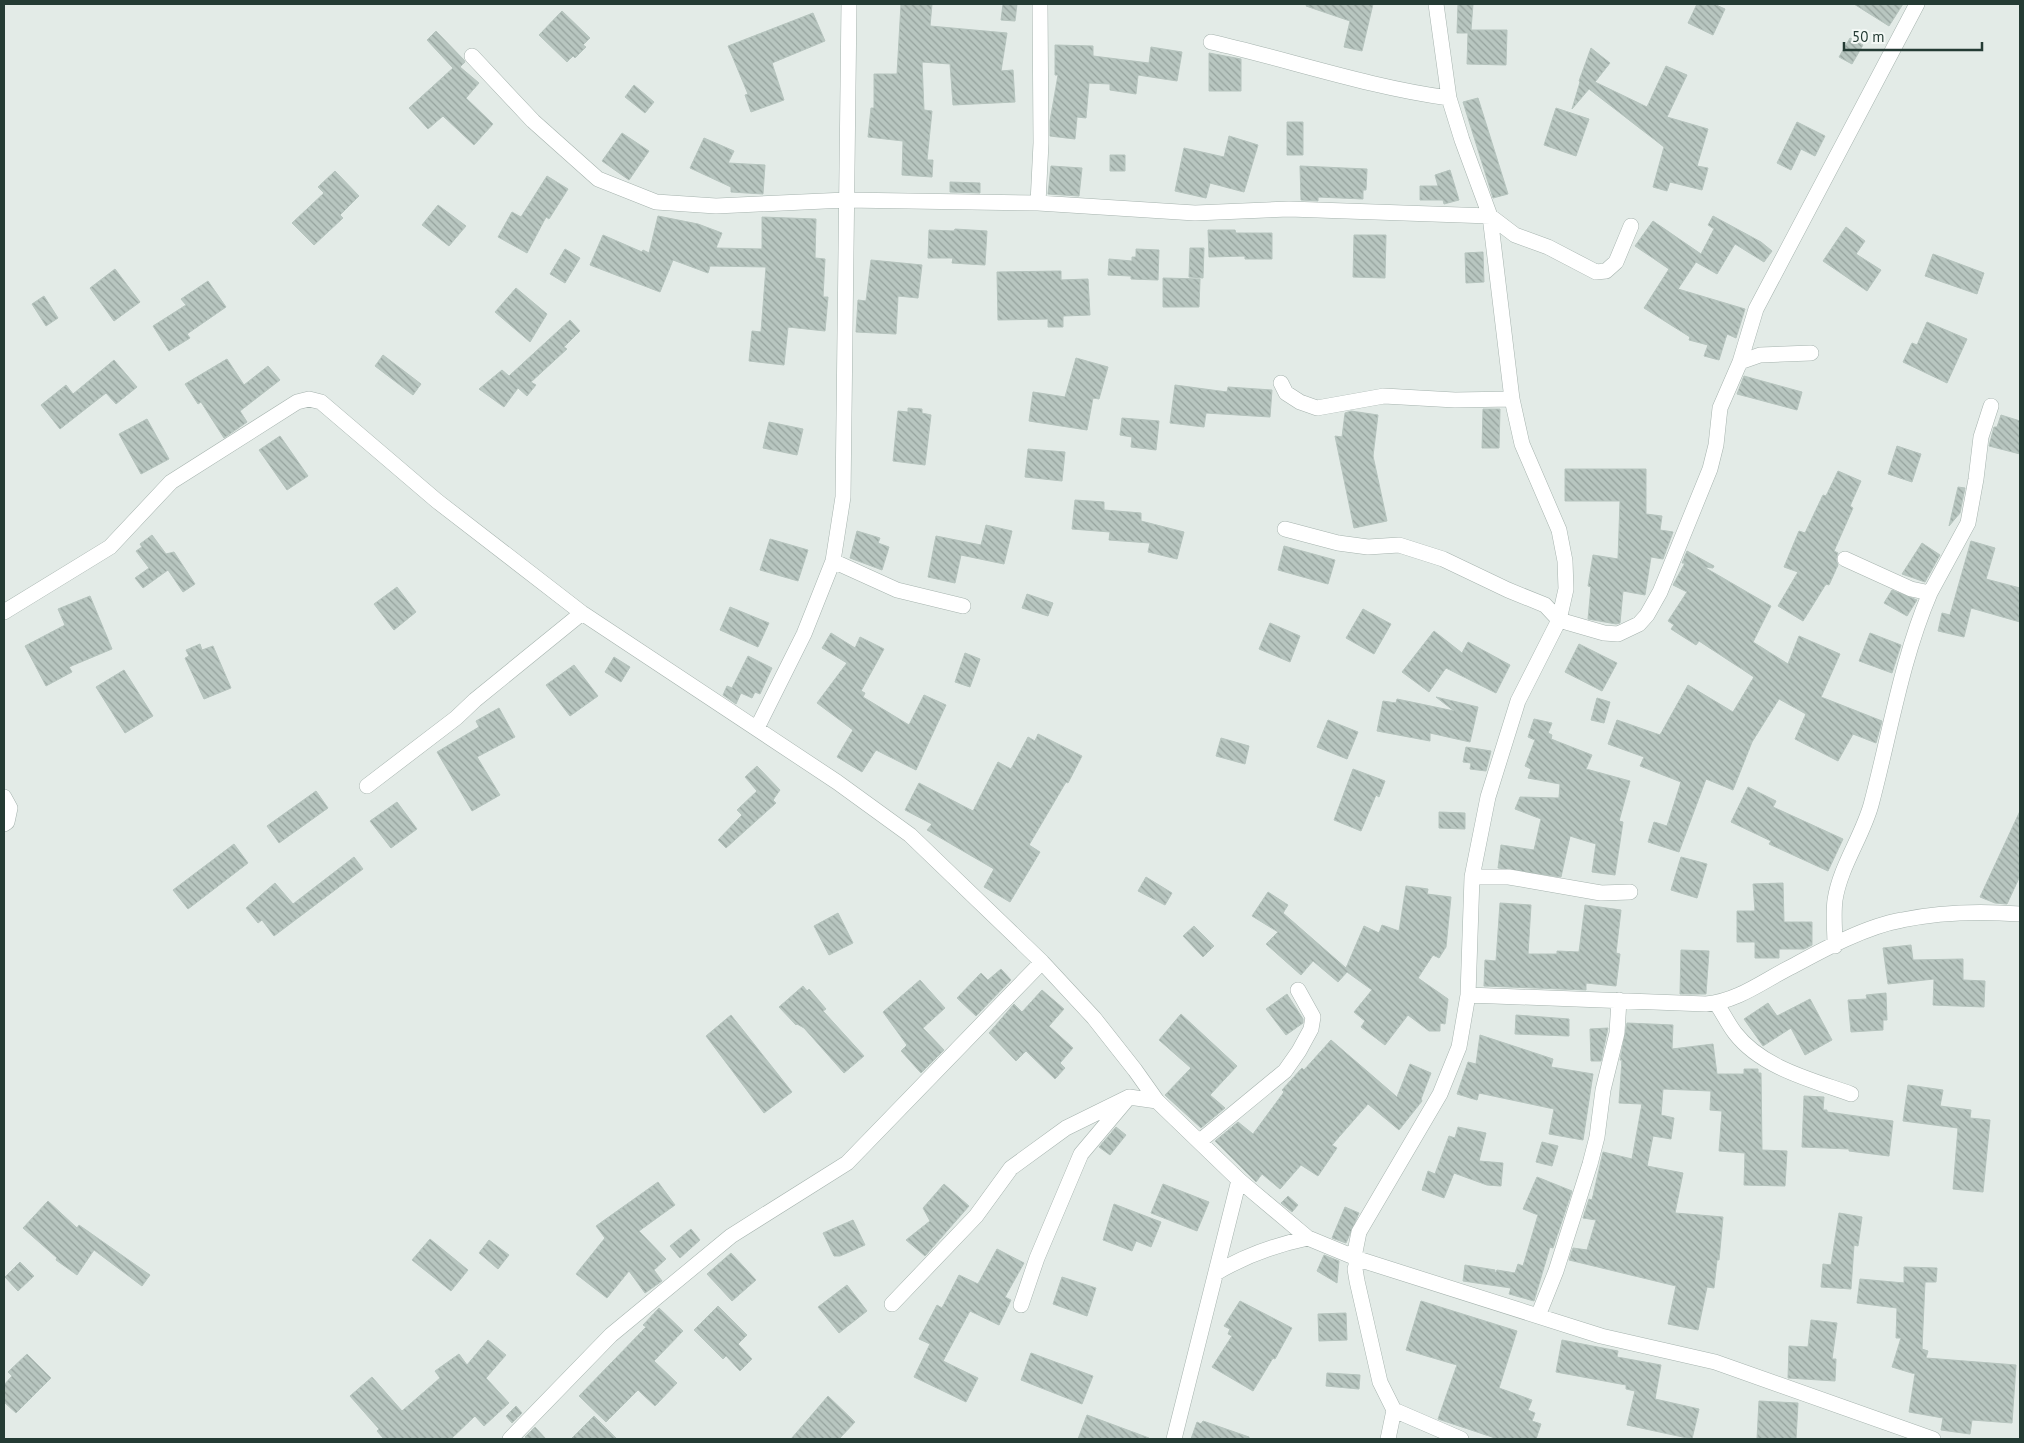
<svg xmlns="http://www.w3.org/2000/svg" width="2024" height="1443" font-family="'PT Sans',sans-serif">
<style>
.building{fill:url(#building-back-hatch);stroke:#b6c4be}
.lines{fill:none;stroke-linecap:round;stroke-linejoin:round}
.street-casing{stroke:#a6b3ae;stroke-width:16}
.street{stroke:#fff;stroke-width:15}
</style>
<defs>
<pattern id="building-back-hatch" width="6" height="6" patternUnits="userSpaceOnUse" patternTransform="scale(1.25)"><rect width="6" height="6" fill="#b8c6c0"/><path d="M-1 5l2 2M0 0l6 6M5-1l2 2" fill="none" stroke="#95a29d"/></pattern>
</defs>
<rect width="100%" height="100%" fill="#e3ebe7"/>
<!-- building -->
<path class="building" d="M901,4H932L930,26L1007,33L1001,71L1013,70L1015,102L953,105L950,64L922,62L924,110L932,111L927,160H933L932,177L902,175L903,141L868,137L871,108H874V74H897Z
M1003,4H1017L1015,21L1001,20Z
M1307,4H1373L1362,51L1344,47L1350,21L1306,6Z
M1458,4H1473L1471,30H1507L1506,65L1467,64L1468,33H1457Z
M1697,4H1714L1725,9L1713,35L1688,23Z
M1854,4H1903L1889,26Z
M562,11L590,38L583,45L586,47L575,58L573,56L567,62L539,35Z
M813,13L825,41L772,63L784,100L751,112L745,95L748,94L728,46Z
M436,31L464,60L465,62L460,67L479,83L466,98L493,124L474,145L443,116L428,129L409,108L453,68L427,40Z
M1850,38L1863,45L1852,64L1839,57Z
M1055,45L1093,46V56L1149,63L1151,47L1182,52L1177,81L1138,75L1136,94L1110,90V84L1089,83L1086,118L1077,117L1075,139L1050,136V121L1058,75H1055Z
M1591,48L1610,63L1595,82L1647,107L1666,66L1687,75L1667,117L1708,129L1697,166L1708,168L1702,190L1670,182L1667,191L1653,187L1664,147L1589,89L1572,109L1580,82L1579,81Z
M1209,53L1241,59V91H1209Z
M634,85L654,102L645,113L625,97Z
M1478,98L1508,194L1493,198L1463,102Z
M1556,108L1589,119L1576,156L1544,145Z
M1287,122H1303V155H1287Z
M1797,122L1825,136L1815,156L1801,149L1791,170L1777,163Z
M622,133L649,151L629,180L602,161Z
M1229,136L1258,145L1244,192L1210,183L1206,198L1175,191L1184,148L1224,157Z
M704,138L734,151L728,163L765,165L763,194L731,192V187L690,168Z
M1110,155H1125V171H1110Z
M1051,166L1082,168L1079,196L1048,194Z
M1300,166L1367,169L1366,190H1363V199L1318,197V201L1301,200Z
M1450,170L1459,200L1444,204L1443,200H1420V186H1438L1435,175Z
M335,171L359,196L340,215L343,218L314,245L292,223L324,193L318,187Z
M547,176L568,189L549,219L546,217L527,253L498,237L512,212L521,217Z
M950,182L980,183V193L950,192Z
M438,205L466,226L449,246L422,225Z
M658,216L698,224L722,233L716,248L762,249V217L816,219L815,258L825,259L823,297H828L825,331L788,327L784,365L749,361L752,331L761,332L766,267L710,266L708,273L673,260L660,292L590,265L603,235L642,252L643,250L649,253Z
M1713,216L1761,242L1772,251L1764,262L1735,244L1717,274L1696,262L1678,289L1745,309L1736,338L1727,334L1719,360L1704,356L1708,345L1689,340L1690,337L1644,308L1669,269L1635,246L1653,221L1701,254L1714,229L1708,225Z
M1846,227L1865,241L1856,254L1881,270L1867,291L1823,261Z
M955,229L987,231L985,265L952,263L953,258H928L929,230L954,231Z
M1208,230H1235L1236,233H1272V259H1245V256L1209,257Z
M1354,235H1386L1385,278L1353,277Z
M1190,248H1204L1203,278L1189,277Z
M565,249L580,258L565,283L550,274Z
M1136,249L1159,250L1158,280L1131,279V276L1108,275L1109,259L1132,261V257H1136Z
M1483,252L1484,282L1466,283L1465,253Z
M1933,254L1984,273L1977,294L1925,276Z
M871,260L922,265L918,298L898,296L896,334L856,332L858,300L866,301Z
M115,269L140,302L114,321L90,288Z
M1061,271V280L1088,279L1090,315L1063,316V327H1048V319L998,320L997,272Z
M1163,278L1200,279L1199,307H1163Z
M208,281L226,307L187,334L190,338L169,351L153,326L186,305L181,299Z
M516,288L547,314L530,342L495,312Z
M44,296L58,318L46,326L32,304Z
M570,320L580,331L564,347L567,349L531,382L536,385L527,396L518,388L504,407L479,389L502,370L509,376Z
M1927,322L1967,339L1947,383L1903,362L1912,343L1917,345Z
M383,355L421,384L413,395L375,366Z
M1076,358L1108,367L1099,399L1093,398L1087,430L1029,421L1033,392L1065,397Z
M227,359L244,385L268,366L280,380L240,411L247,422L224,438L201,402L198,404L185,384Z
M114,360L137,387L116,404L106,393L60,429L41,405L66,385L73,394Z
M1744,376L1802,392L1797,410L1737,394Z
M1175,385L1227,392L1228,387L1272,390L1270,417L1206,413L1204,427L1170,423Z
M908,408L922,409V413L931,415L925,465L893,461L898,411L908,412Z
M1483,409H1500L1499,448H1482Z
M1351,411L1378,415L1373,456L1387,521L1354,528L1335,436L1342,437L1345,413Z
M2001,415L2020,421V454L1989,446L1994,427H1997Z
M1122,418L1159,421L1156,450L1131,447L1132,437L1120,435Z
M147,419L169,459L141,474L119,434Z
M769,422L803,429L797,455L763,448Z
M280,436L308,476L287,490L259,450Z
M1897,446L1921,454L1912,482L1888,474Z
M1028,449L1065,452L1062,481L1025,477Z
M1565,469H1646V514L1662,516L1660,530L1673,532L1663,559L1651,557L1645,595L1623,591L1620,623L1616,624L1588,619L1591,587L1588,586L1593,555L1618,559L1620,501H1565Z
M1838,471L1861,481L1850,506L1853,508L1834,551L1838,553L1836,559L1838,565L1829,585L1826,584L1803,621L1778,606L1798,572L1784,567L1799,531L1805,533L1823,495L1826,496Z
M1958,487L1965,488L1960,513L1949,526Z
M1075,500L1104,502V510L1141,513V521L1184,532L1177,559L1148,552L1150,543L1109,540L1110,532L1072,529Z
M986,525L1012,531L1004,564L961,555L955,583L928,577L936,536L981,545Z
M857,531L880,538L878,543L889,547L882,570L850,558Z
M152,535L166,554L174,552L195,584L183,592L168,570L143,588L135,578L149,568L136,551L142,547L140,544Z
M770,539L808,550L798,581L760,570Z
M1971,541L1995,548L1986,579L2020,588V622L1971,608L1964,637L1938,631L1942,613L1950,615Z
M1922,543L1940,555L1925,582L1902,574Z
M1284,546L1335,560L1328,584L1278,570Z
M1687,551L1714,566L1713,568L1704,567L1771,606L1753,642L1788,664L1799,636L1840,654L1821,697L1882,721L1876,743L1853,734L1838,761L1795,739L1806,714L1779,699L1752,742L1733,790L1706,779L1679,852L1648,842L1654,822L1667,826L1681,782L1640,766L1644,757L1608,744L1617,720L1660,735L1688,685L1733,712L1754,677L1699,641L1696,645L1671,629L1674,625L1668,621L1687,592L1673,585L1685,563H1682Z
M397,587L416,612L394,630L374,604Z
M1892,590L1917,600L1907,616L1884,603Z
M1027,594L1053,603L1048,616L1022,608Z
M90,596L112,649L69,667L72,672L46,686L25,646L65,625L58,609Z
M730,607L769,623L758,647L720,630Z
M1363,609L1391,624L1374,654L1346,638Z
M1270,623L1300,636L1290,662L1259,649Z
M1434,631L1462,653L1468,642L1510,665L1496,693L1446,668L1429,692L1402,672Z
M831,633L855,648L860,637L884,649L861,691L865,693L863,697L909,725L924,695L946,705L916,770L876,750L862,772L837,757L853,730L817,703L847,663L822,648Z
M1870,633L1901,645L1892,673L1859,661Z
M200,644L202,650L213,646L231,688L204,699L185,658L189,656L186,650Z
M1579,644L1617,663L1602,691L1565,672Z
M965,653L980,659L970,687L955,682Z
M748,656L772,668L760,694L755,692L752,698L741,693L736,704L723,695L727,686L732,688Z
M614,657L630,667L621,682L605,672Z
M574,665L598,696L570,716L546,685Z
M124,670L153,716L125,733L96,687Z
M1436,697L1478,707L1470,742L1430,733V741L1377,731L1383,701L1396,703L1397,699L1454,711Z
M1597,698L1610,702L1604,723L1591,720Z
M499,708L515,737L477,757L500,795L472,811L437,752L479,727L476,721Z
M1534,719L1552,723L1548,733L1552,735L1551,739L1592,755L1586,769L1630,781L1619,821L1623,822L1615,875L1592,872L1596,844L1570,836L1561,877L1498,868L1501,845L1534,850L1541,819L1515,809L1520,797L1559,798L1560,784L1528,778L1531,769L1525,766L1535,740L1528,737Z
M1328,720L1358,732L1347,759L1317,747Z
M1038,734L1082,756L1068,783L1066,782L1029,845L1040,852L1010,902L984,887L994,869L927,830L932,824L905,810L919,783L973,811L998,762L1011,769L1028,737L1035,741Z
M1221,738L1249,746L1245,764L1216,756Z
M1466,747L1491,751L1486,771L1470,769L1471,763L1463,762Z
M757,766L780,790L773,800L776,803L726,848L718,840L742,815L737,810L757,791L745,777Z
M1353,769L1385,781L1379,797L1376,795L1361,831L1334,820Z
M1748,787L1776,801L1773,807L1843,839L1828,871L1769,844L1771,841L1731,822Z
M316,791L328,808L279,843L267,826Z
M397,802L417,829L391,848L370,821Z
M2020,811V876L2007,904L1995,903L1980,897Z
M1439,812L1465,813V829L1439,828Z
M234,844L248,863L188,909L173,890Z
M354,857L363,869L274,936L262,920L258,923L246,908L275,883L293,904Z
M1681,857L1707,864L1697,898L1671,890Z
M1146,877L1172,893L1165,905L1138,891Z
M1783,883L1784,922H1812V945L1804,949H1779V958H1755V942H1737V911H1755L1753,884Z
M1406,886L1428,889L1427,894L1451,897L1446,947L1439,958L1433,955L1418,978L1448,999L1445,1024L1440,1023V1031H1429L1408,1015L1385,1045L1361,1027L1365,1021L1354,1012L1372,990L1347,972L1338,982L1313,961L1301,975L1266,944L1278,932L1252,916L1268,892L1288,905L1283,913L1346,968L1364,926L1379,933L1382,925L1399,931Z
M1500,903L1531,905L1528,954H1557V951L1579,952L1585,905L1621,910L1616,953L1620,954L1616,986L1586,983V990L1484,986L1485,960L1496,961Z
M838,913L853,943L829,955L814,926Z
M1194,926L1214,946L1203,957L1183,936Z
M1911,945L1913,960L1963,959V980L1985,981L1984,1007L1933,1005L1934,979L1888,984L1883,948Z
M1681,950L1709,951L1706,994H1680Z
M1001,969L1011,980L976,1016L957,998L981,973L988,980Z
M920,980L945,1008L923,1028L944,1050L921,1073L901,1051L907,1045L883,1012Z
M803,986L807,991L809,989L826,1009L823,1011L864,1056L844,1073L804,1028L797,1024L796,1025L779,1007Z
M1042,990L1064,1009L1049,1026L1073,1048L1060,1063L1065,1068L1055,1079L1026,1051L1016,1061L989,1033L1014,1004L1022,1012Z
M1886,993L1887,1020H1883V1030L1851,1032L1848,1000L1867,999L1866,995Z
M1287,994L1303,1019V1023L1286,1035L1266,1009Z
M1810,999L1832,1040L1805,1055L1791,1028L1763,1046L1744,1019L1768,1003L1777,1016Z
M1181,1014L1237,1066L1210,1095L1225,1108L1201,1128L1165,1095L1191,1068L1159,1040Z
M731,1015L792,1092L764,1113L706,1036Z
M1516,1015L1569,1019V1036L1515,1034Z
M1627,1023L1673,1025L1672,1049L1713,1044L1717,1074H1744V1069H1758V1073H1761L1762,1150L1787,1151L1785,1186L1744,1185L1745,1153L1719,1151L1722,1111L1710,1110L1711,1091L1663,1089L1661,1115L1674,1118L1671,1139L1653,1136L1647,1166L1683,1173L1675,1213L1723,1217L1719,1260H1717L1714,1288L1707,1287L1698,1330L1668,1324L1676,1286L1569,1260L1573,1248L1587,1250L1596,1220L1583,1218L1589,1199L1592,1200L1603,1152L1632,1159L1642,1104L1619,1103L1622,1060H1620Z
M1608,1028L1601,1061H1591L1590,1029Z
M1480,1035L1553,1059L1551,1067L1593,1074L1583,1140L1549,1134L1554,1109L1479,1093L1477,1100L1457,1094L1468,1062L1476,1064Z
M1331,1040L1397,1097L1410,1064L1431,1073L1421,1099L1422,1101L1399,1130L1368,1104L1332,1145L1337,1148L1318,1176L1301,1165L1280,1189L1262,1174L1256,1182L1215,1141L1238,1122L1253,1134L1284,1092L1282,1090L1302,1068L1304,1070Z
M1908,1085L1943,1090L1940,1106L1971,1110L1970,1118L1990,1120L1983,1192L1953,1189L1958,1128L1903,1121Z
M1804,1096L1824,1097L1823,1110H1827V1112L1893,1121L1889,1156L1849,1151V1149L1802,1147Z
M1116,1127L1126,1135L1110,1155L1099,1147Z
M1458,1127L1486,1133L1479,1161L1503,1163L1501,1186L1487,1185L1454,1173L1444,1198L1422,1190L1428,1171L1435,1174L1449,1136L1455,1138Z
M1542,1142L1558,1146L1552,1166L1536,1162Z
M1537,1177L1572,1191L1553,1248L1550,1247L1534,1301L1509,1294L1511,1288L1463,1281L1465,1265L1495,1270L1494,1275L1497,1270L1515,1273L1518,1264L1523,1266L1538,1215L1523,1209Z
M658,1182L675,1205L639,1231L666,1259L654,1270L662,1281L645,1293L629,1271L607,1298L576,1274L605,1238L596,1226Z
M944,1184L969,1206L925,1256L906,1240L930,1221L923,1208Z
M1163,1184L1209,1202L1197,1231L1151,1213Z
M1288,1196L1298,1205L1292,1212L1281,1203Z
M48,1201L77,1228L79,1225L150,1275L142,1286L94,1250L77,1275L56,1260L57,1258L23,1228Z
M1114,1204L1161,1222L1151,1247L1136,1241L1132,1251L1103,1240Z
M1345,1207L1359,1213L1346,1243L1332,1238Z
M1839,1213L1862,1217L1858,1246L1854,1245L1851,1289L1821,1287L1823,1264L1831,1265Z
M853,1220L865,1245L840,1256H834L823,1233Z
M691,1229L700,1240L680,1258L670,1246Z
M430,1239L468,1270L451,1291L412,1260Z
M489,1240L509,1255L498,1269L479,1253Z
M997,1249L1024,1263L1005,1297L1011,1300L999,1325L970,1311L943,1361L978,1378L966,1402L914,1377L930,1344L919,1339L937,1305L942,1308L959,1275L978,1284Z
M731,1253L756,1280L732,1301L707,1274Z
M1324,1255L1339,1261L1337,1283L1317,1271Z
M20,1262L34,1276L18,1291L5,1277Z
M1904,1267L1937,1268L1936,1282H1925L1922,1349L1928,1351L1926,1358L2016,1365L2012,1423L1972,1420L1970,1434L1941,1430L1943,1418L1909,1412L1915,1374L1892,1367L1901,1338H1896L1897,1308L1857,1303L1860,1279L1904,1283Z
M1062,1277L1096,1288L1087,1316L1053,1304Z
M847,1285L867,1311L839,1333L818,1307Z
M1240,1301L1292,1328L1275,1359L1273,1358L1253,1391L1212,1367L1232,1336L1228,1334L1230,1329L1224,1326Z
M1421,1301L1517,1331L1499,1388L1532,1400L1528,1410L1535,1413L1532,1421L1541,1424L1536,1439H1498L1438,1419L1457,1365L1406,1350Z
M718,1306L747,1335L738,1344L752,1359L740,1371L726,1356L723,1359L694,1330Z
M659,1308L683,1331L654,1361L677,1383L655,1406L638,1390L606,1422L579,1396L646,1327L643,1325Z
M1346,1313L1347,1340L1319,1341L1318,1314Z
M1811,1320L1837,1323L1832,1359H1836L1835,1381L1788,1378L1789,1346L1808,1347Z
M488,1340L506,1355L486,1378L509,1403L484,1426L475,1416L451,1439H384L377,1431L379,1429L350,1396L372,1377L402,1411L440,1378L435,1371L459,1354L467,1365Z
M1562,1340L1618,1351L1617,1357L1661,1365L1655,1399L1699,1409L1692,1439L1627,1425L1635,1391L1626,1389V1385L1556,1372Z
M1031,1353L1093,1376L1082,1404L1021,1380Z
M27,1354L51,1378L16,1413L4,1402V1385L12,1376L8,1372Z
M1327,1373L1360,1375L1359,1389L1326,1386Z
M828,1396L855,1422L839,1439H791Z
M1759,1401L1798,1403L1796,1439H1757Z
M516,1406L522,1413L512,1423L506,1416Z
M1087,1415L1149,1438L1148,1439H1078Z
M594,1416L617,1439H571Z
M1203,1421L1249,1437V1439H1191L1197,1422L1201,1424Z
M535,1427L546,1439H528L525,1437Z"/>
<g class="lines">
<!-- street casing -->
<g class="street-casing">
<path id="street" d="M1211,42C1290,60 1368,87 1449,98
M472,56L533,121L598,179L656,202L716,206L846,200L1038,203L1195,213L1289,209L1490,216L1515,235L1548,247L1596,272L1606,271L1616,262L1631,226
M1038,203L1041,143L1040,4
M1740,362L1756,309L1917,4
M1281,383L1286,393L1300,402L1317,408L1384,396L1455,400L1512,399
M1285,529L1338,543L1368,547L1399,545L1443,559L1508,590L1545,605L1559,620L1604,633L1618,634L1639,624L1647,615L1660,592L1710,469L1716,445L1720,408L1740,362L1760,355L1811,353
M1845,559L1911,589L1930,593L1968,523L1976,479L1981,437L1991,406
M833,561L897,590L963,606
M4,612L110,547L171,482L297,402L309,399L321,402L437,501L582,613L837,782L910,835L1042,962L1094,1018L1135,1070L1157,1101L1239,1180L1308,1238L1354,1257
M757,728L804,634L833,561L843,497L849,4
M367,786L456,718L475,700L582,613
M4,797L10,808L7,822L4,824
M1472,877H1509L1601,893L1630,892
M1835,946C1835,931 1833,915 1835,900C1840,867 1862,837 1871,805C1890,734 1901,661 1930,593
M1468,995L1706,1004C1739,1001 1764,980 1793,966C1824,949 1867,926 1902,920C1940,912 1981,911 2020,914
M1716,1003C1723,1013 1728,1024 1735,1033C1762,1068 1812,1080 1851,1094
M1200,1141L1285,1071L1299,1051L1311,1029L1313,1017L1298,990
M1358,1259L1601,1336L1715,1362L1933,1439
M1216,1273C1246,1255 1275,1245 1308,1238
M892,1304L976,1216L1011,1168L1066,1128L1129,1097
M1021,1305L1037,1258L1081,1154L1129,1097L1157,1101
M1538,1316L1556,1271L1590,1164L1597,1137L1603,1090L1617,1033L1619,1000
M1394,1410L1461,1439
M510,1439L611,1335L731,1236L847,1163L1042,962
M1174,1439L1239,1180
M1388,1439L1394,1410L1380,1382L1357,1281L1355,1269L1358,1259L1354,1257L1359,1232L1440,1094L1459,1047L1468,995L1472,877L1488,797L1518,701L1559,620L1566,589L1565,561L1559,530L1522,444L1512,399L1490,216L1462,140L1449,98L1436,4"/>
</g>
<!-- street -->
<use href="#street" class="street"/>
</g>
<!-- border -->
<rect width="2024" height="1443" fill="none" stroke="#243b34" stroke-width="10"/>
<!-- scale -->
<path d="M1844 42v8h138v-8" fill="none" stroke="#243b34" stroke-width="2.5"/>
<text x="1852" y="42" font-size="15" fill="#243b34" stroke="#f3f8f5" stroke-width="4" paint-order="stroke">50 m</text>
</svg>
